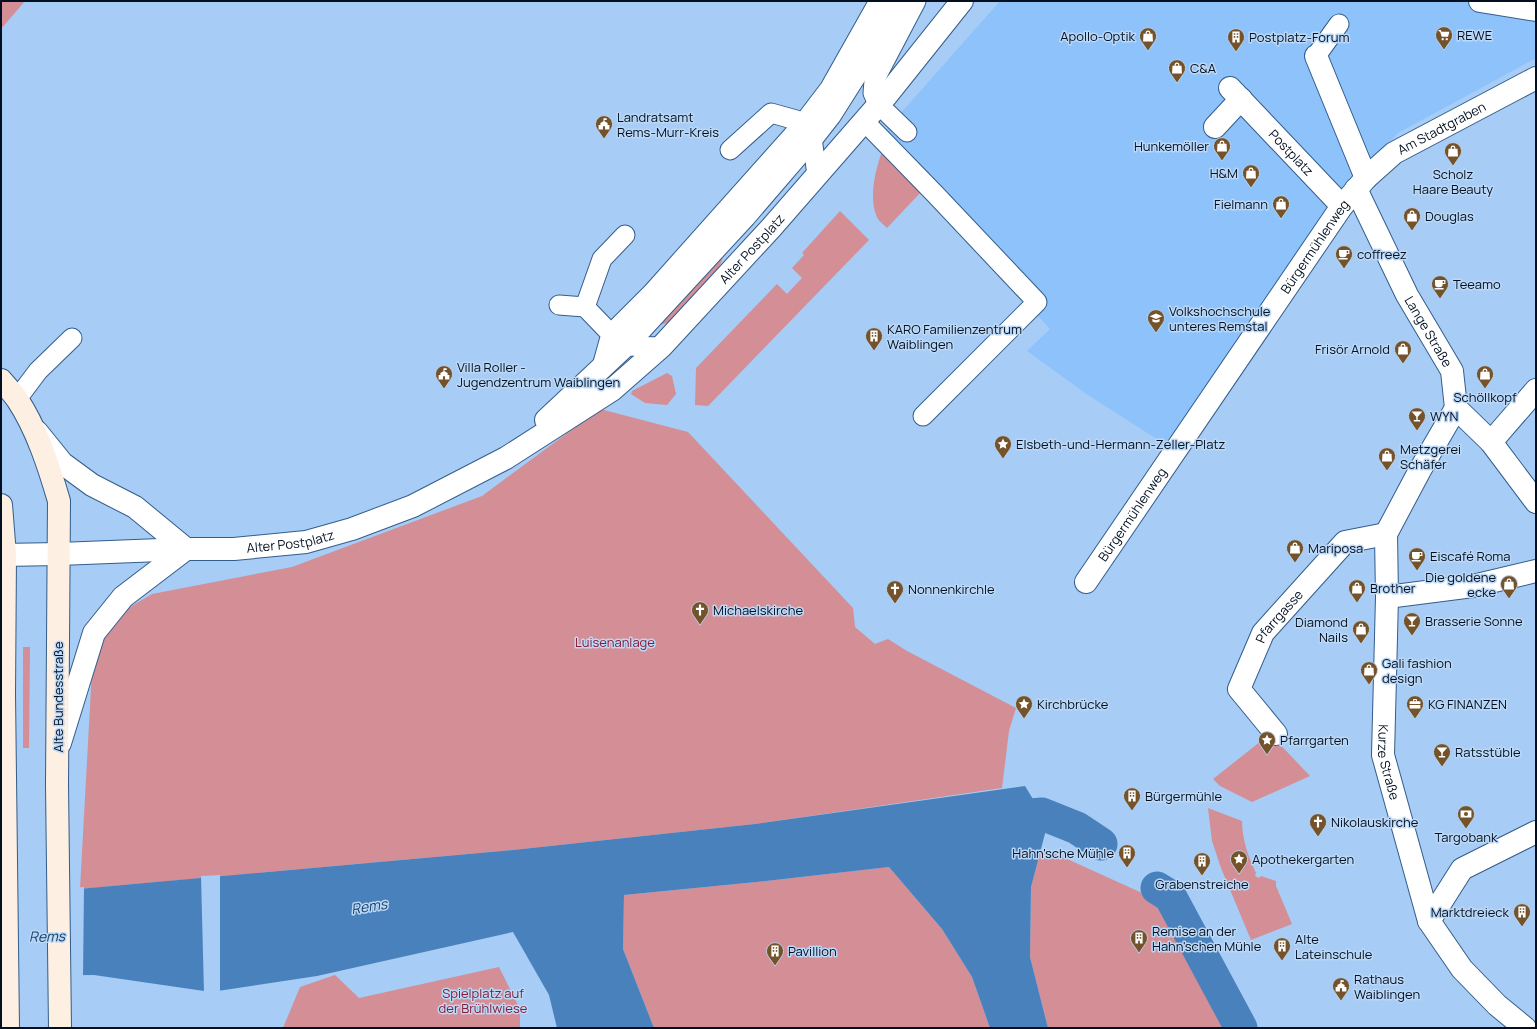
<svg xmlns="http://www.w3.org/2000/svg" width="1537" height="1029" font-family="Manrope,sans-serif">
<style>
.built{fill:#8ec2fb}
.green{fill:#d38e96}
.water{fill:#4981bd}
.pier{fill:#a7ccf5}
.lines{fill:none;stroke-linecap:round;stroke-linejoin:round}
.canal{stroke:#4981bd;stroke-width:33}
.service-casing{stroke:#335d8b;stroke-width:21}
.pedestrian-casing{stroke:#335d8b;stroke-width:24}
.minor-casing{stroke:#335d8b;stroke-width:24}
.tertiary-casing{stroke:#335d8b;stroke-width:24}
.secondary-casing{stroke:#335d8b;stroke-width:24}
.service{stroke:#fff;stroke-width:19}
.pedestrian{stroke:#fff;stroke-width:22}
.minor{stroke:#fff;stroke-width:22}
.tertiary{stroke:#fff;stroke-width:22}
.secondary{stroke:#fdf0e2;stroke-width:22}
.labels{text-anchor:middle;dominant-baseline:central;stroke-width:3;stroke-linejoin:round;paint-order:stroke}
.poi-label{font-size:13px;fill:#010f20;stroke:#bcd8f7;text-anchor:start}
.street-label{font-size:13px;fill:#010f20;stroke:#bcd8f7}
.park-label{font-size:13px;fill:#851b36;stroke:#bcd8f7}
.water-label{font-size:14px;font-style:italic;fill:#163f68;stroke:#bcd8f7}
</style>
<rect width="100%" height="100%" fill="#a7ccf5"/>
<!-- built -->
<path class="built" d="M1000,1H1512L1536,9V58L1398,133L1331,203L1166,445L1088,395L1027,351L1050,329L877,140Z"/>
<!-- green -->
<path class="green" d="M1,1H25L1,29Z
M882,152L921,192L887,228C884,225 880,222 878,219C868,201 875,170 882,152Z
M840,211L869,240L708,406L695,405L696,368L777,284L787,294L802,278L792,268L804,255L802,253Z
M725,250L717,275L673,321L657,326Z
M667,373L672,376L676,394L667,405L645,403L631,394L632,391Z
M600,409L688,432L853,608L855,627L875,644L888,639L907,651L1016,708L1009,731L1002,788L755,824L513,850L80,889L92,670L99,645L112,624L130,607L152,594L292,567L482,496Z
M23,647H30L29,748H23Z
M1270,734L1310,776L1252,802L1220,786L1213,779Z
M1208,808L1242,821C1242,838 1248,857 1256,873L1255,876L1259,878L1261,876L1276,881V886L1292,924L1251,940L1221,868L1212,841Z
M1040,851L1054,853L1164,903L1229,1028H1048L1030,957L1031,887Z
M889,867L942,929L972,977L990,1028H654L623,949L624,895L766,881Z
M499,967L520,1009V1028H283L300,987L335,975L359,998Z"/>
<!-- water -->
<path class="water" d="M1025,786L1042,814L1047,826L1031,887L1030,957L1048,1028H990L972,977L942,929L889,867L766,881L624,895L623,949L654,1028H557L549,995L513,932L317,976L211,992L94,975L1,976V896L513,850L755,824Z"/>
<!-- pier -->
<path class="pier" d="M220,875V993L211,994L204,993L201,876Z
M84,887L83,977L1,978V894Z"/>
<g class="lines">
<!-- canal -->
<path class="canal" d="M997,818L1042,814L1077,828L1101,844
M1157,888L1170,896L1241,1028"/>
<!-- service casing -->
<g class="service-casing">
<path id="service" d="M1316,56L1339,24
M864,121L935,194L1037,302L923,416
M907,132L878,104L873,93L874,81L916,1
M730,150L771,113L796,120L812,138L817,175
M559,305L585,307L611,334L625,346L661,347
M585,307L602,259L625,235
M601,370L611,334L652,293L801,126L830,88L879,1
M17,399L38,371L72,338"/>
</g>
<!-- pedestrian casing -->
<g class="pedestrian-casing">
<g id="pedestrian">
<path id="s1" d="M1230,88L1342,206"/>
<path d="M1215,127L1241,99"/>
<path id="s2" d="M1356,189L1407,295L1452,371L1456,408L1491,442L1536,502"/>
<path id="s3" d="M1456,408L1420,470L1386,534L1387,597L1383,755L1429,921L1462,969L1497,1005L1525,1028"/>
<path d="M1387,597L1473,586L1536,571"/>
<path id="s4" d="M1276,734L1239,689L1263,633L1345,542L1386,534"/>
<path d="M1429,921L1462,869L1536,832"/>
</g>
</g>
<!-- minor casing -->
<g class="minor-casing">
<g id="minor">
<path d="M1480,1L1536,10"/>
<path d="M1316,56L1366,178"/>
<path d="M1491,442L1536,390"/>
<path id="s5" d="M1086,582L1342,206L1366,178L1394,153L1536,78"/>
</g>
</g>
<!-- tertiary casing -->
<g class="tertiary-casing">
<g id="tertiary">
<path d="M546,420L625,346L745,216L812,138L830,115L875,44L899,1"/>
<path d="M37,432L62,463L92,485L135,507L186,549"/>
<path id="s6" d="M1,555L59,554L186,549H234L306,542L352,529L413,506L506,458L612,390L661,347L771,228L887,95L962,1"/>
<path d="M60,743L94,633L123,597L186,549"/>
</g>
</g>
<!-- secondary casing -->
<g class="secondary-casing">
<path id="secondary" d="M1,380C6,386 12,392 17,399C37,429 49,467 59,501L57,785L60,1028
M1,505L5,555L4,694L8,1028"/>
</g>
<!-- service -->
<use href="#service" class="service"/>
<!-- pedestrian -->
<use href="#pedestrian" class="pedestrian"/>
<!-- minor -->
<use href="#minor" class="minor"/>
<!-- tertiary -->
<use href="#tertiary" class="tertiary"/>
<!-- secondary -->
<use href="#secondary" class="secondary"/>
</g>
<!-- icons -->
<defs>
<g id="supermarket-pin" transform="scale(0.9)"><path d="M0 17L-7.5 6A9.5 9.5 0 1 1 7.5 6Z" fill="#74532a" stroke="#bcd8f7"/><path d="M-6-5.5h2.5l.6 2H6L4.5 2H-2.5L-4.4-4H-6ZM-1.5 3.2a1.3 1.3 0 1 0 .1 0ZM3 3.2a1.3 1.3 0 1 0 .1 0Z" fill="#fff"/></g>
<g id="shop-pin" transform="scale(0.9)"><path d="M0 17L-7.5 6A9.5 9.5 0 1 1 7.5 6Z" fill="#74532a" stroke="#bcd8f7"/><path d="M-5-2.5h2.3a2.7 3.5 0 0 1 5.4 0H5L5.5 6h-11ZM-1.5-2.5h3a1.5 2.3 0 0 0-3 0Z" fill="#fff"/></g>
<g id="building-pin" transform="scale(0.9)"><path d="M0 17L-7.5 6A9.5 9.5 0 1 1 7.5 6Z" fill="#74532a" stroke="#bcd8f7"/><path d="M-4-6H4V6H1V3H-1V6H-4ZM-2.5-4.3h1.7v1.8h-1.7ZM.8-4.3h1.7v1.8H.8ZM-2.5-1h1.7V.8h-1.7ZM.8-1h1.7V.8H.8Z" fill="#fff"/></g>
<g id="civic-pin" transform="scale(0.9)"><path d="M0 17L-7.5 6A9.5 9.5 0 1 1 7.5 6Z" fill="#74532a" stroke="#bcd8f7"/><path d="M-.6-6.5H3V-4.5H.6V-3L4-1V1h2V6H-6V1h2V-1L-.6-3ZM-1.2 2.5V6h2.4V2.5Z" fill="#fff"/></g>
<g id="cafe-pin" transform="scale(0.9)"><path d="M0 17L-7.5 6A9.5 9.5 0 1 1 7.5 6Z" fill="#74532a" stroke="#bcd8f7"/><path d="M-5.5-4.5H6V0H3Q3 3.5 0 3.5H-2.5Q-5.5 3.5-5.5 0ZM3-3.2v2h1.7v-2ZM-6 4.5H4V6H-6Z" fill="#fff"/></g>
<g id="university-pin" transform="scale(0.9)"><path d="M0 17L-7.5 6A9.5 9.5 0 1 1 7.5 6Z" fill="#74532a" stroke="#bcd8f7"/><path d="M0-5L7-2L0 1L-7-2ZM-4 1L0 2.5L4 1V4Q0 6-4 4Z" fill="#fff"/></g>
<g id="bar-pin" transform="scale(0.9)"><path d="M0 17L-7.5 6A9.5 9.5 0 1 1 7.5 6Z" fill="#74532a" stroke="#bcd8f7"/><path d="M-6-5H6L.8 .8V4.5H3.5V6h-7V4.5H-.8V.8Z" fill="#fff"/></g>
<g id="sight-pin" transform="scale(0.9)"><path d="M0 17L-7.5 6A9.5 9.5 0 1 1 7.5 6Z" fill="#74532a" stroke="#bcd8f7"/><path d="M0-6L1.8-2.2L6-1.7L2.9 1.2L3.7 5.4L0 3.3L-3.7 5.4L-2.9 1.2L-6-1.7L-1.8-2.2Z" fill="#fff"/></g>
<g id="church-pin" transform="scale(0.9)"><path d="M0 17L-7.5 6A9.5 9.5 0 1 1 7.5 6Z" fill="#74532a" stroke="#bcd8f7"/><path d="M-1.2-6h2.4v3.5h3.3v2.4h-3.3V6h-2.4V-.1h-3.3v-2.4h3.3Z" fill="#fff"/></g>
<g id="office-pin" transform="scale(0.9)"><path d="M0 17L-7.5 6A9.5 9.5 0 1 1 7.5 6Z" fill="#74532a" stroke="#bcd8f7"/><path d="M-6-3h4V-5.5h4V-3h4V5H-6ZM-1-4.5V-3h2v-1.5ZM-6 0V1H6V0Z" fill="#fff"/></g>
<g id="bank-pin" transform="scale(0.9)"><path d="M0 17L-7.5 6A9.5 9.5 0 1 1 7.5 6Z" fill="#74532a" stroke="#bcd8f7"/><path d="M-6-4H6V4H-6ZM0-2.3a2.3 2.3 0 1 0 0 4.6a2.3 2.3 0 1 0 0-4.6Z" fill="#fff"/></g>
</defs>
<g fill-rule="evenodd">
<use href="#supermarket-pin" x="1444" y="35"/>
<use href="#shop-pin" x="1148" y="36"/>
<use href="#building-pin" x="1236" y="37"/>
<use href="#shop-pin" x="1177" y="68"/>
<use href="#civic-pin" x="604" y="124"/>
<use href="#shop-pin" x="1222" y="146"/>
<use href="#shop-pin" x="1453" y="151"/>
<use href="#shop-pin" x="1251" y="173"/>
<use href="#shop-pin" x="1281" y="204"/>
<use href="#shop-pin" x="1412" y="216"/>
<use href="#cafe-pin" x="1344" y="254"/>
<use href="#cafe-pin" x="1440" y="284"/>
<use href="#university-pin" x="1156" y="318"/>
<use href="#building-pin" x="874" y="336"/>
<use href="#shop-pin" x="1403" y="349"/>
<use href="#civic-pin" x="444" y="374"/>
<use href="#shop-pin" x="1485" y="374"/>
<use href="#bar-pin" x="1417" y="416"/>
<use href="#sight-pin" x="1003" y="444"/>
<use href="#shop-pin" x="1387" y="456"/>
<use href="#shop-pin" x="1295" y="548"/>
<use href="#cafe-pin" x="1417" y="556"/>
<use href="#shop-pin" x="1509" y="584"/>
<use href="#shop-pin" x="1357" y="588"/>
<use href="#church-pin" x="895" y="589"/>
<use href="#church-pin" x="700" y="610"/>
<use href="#bar-pin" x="1412" y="621"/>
<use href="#shop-pin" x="1361" y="629"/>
<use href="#shop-pin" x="1369" y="670"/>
<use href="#sight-pin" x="1024" y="704"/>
<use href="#office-pin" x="1415" y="704"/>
<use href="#sight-pin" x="1267" y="740"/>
<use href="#bar-pin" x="1442" y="752"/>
<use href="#building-pin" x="1132" y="796"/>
<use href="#bank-pin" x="1466" y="814"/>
<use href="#church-pin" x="1318" y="822"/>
<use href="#building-pin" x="1127" y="853"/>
<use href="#sight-pin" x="1239" y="859"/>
<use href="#building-pin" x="1202" y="861"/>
<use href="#building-pin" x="1522" y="912"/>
<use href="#building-pin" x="1139" y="938"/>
<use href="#building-pin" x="1282" y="946"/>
<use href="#building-pin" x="775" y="951"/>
<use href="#civic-pin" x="1341" y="986"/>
</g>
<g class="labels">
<!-- poi labels -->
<g class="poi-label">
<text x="1457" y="35">REWE</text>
<text x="1135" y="36" text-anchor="end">Apollo-Optik</text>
<text x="1249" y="37">Postplatz-Forum</text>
<text x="1190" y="68">C&amp;A</text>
<text x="617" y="117">Landratsamt<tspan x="617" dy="15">Rems-Murr-Kreis</tspan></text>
<text x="1209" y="146" text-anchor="end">Hunkemöller</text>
<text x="1238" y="173" text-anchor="end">H&amp;M</text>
<text x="1453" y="174" text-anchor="middle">Scholz<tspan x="1453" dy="15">Haare Beauty</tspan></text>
<text x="1268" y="204" text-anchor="end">Fielmann</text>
<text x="1425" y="216">Douglas</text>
<text x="1357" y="254">coffreez</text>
<text x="1453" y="284">Teeamo</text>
<text x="1169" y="311">Volkshochschule<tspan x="1169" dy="15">unteres Remstal</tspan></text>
<text x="887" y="329">KARO Familienzentrum<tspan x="887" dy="15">Waiblingen</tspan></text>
<text x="1390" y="349" text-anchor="end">Frisör Arnold</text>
<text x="457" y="367">Villa Roller -<tspan x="457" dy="15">Jugendzentrum Waiblingen</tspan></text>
<text x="1485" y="397" text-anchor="middle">Schöllkopf</text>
<text x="1430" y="416">WYN</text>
<text x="1016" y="444">Elsbeth-und-Hermann-Zeller-Platz</text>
<text x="1400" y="449">Metzgerei<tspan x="1400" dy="15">Schäfer</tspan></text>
<text x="1308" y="548">Mariposa</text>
<text x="1430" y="556">Eiscafé Roma</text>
<text x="1496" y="577" text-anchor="end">Die goldene<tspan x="1496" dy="15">ecke</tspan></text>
<text x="1370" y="588">Brother</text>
<text x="908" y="589">Nonnenkirchle</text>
<text x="713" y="610">Michaelskirche</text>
<text x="1425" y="621">Brasserie Sonne</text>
<text x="1348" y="622" text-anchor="end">Diamond<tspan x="1348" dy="15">Nails</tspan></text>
<text x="1382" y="663">Gali fashion<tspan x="1382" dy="15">design</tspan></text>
<text x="1037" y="704">Kirchbrücke</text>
<text x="1428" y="704">KG FINANZEN</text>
<text x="1280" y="740">Pfarrgarten</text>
<text x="1455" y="752">Ratsstüble</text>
<text x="1145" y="796">Bürgermühle</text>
<text x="1331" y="822">Nikolauskirche</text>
<text x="1466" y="837" text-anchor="middle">Targobank</text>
<text x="1114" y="853" text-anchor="end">Hahn'sche Mühle</text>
<text x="1252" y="859">Apothekergarten</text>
<text x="1202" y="884" text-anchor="middle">Grabenstreiche</text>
<text x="1509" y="912" text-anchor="end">Marktdreieck</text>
<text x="1152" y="931">Remise an der<tspan x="1152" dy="15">Hahn'schen Mühle</tspan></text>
<text x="1295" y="939">Alte<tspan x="1295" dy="15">Lateinschule</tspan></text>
<text x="788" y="951">Pavillion</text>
<text x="1354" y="979">Rathaus<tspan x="1354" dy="15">Waiblingen</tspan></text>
</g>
<!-- street labels -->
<g class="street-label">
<text stroke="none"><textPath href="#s5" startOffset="583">Am Stadtgraben</textPath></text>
<text stroke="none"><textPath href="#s1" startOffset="89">Postplatz</textPath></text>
<text stroke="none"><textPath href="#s5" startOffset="406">Bürgermühlenweg</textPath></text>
<text stroke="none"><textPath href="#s6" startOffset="848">Alter Postplatz</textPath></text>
<text stroke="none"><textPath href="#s2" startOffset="160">Lange Straße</textPath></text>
<text stroke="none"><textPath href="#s5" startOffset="82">Bürgermühlenweg</textPath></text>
<text stroke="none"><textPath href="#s6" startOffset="290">Alter Postplatz</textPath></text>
<text stroke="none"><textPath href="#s4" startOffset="142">Pfarrgasse</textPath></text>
<text transform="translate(58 697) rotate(-90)">Alte Bundesstraße</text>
<text stroke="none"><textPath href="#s3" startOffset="373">Kurze Straße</textPath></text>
</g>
<!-- park labels -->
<g class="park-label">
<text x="615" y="642">Luisenanlage</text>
<text x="483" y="993">Spielplatz auf<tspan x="483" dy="15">der Brühlwiese</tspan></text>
</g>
<!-- water labels -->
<g class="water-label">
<text transform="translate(369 906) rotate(-9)">Rems</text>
<text transform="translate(47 936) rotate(-1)">Rems</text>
</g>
</g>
<!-- border -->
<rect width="1537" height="1029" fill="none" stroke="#010f20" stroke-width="4"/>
</svg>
